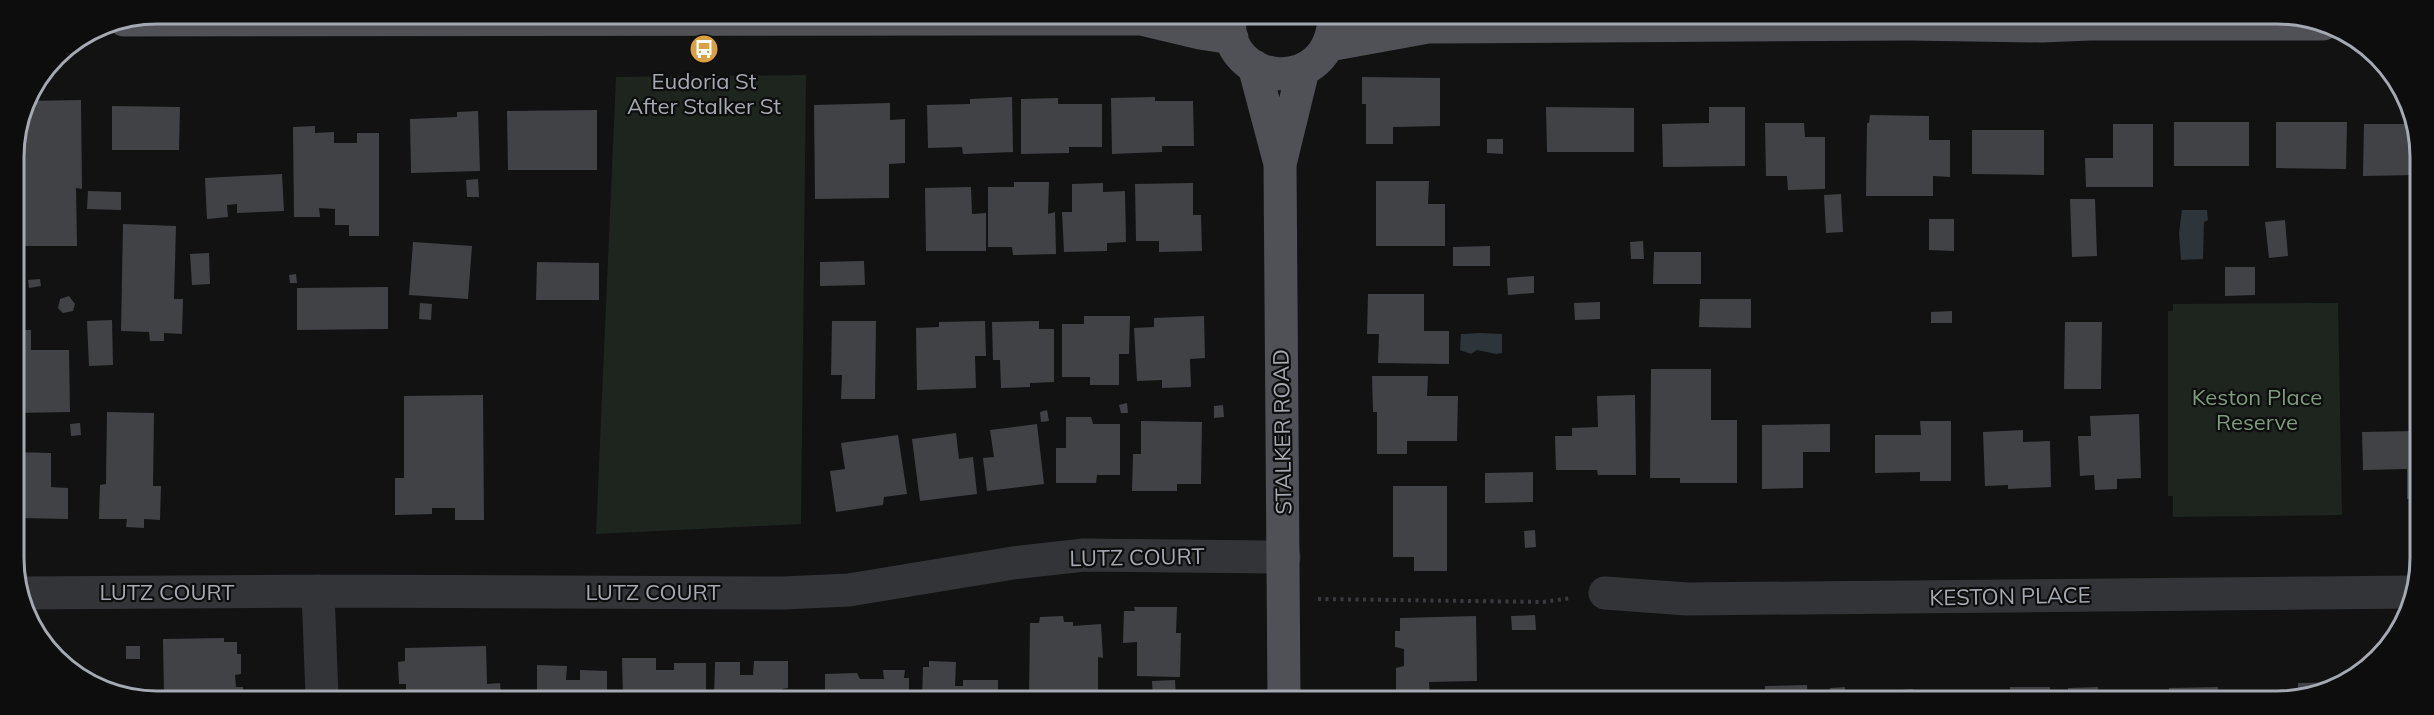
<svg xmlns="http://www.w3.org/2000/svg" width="2434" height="715" font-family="Mulish,sans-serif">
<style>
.green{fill:#1e251f}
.water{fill:#2d343a}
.building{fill:#414246}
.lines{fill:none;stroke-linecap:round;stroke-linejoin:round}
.path{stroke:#393b3e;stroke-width:4;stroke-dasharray:3 4.5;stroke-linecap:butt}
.minor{stroke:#333437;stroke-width:33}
.major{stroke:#4f5156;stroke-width:33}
.labels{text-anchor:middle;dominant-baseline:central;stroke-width:4.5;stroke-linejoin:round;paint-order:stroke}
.poi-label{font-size:22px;fill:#a5a9b2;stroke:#0d0d0e}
.park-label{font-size:22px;fill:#7e9b7e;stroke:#0d0d0e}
.street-label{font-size:22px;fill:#a5a9b2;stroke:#0d0d0e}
.rim{fill:none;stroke:#a5a9b2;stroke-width:3}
</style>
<rect width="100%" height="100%" fill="#121213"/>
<!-- green -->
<path class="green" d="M806,75L801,524L596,534L616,77Z
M2338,303L2342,515L2173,517V496H2168V311H2173V304Z"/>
<!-- water -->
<path class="water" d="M2182,210H2207L2208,220L2204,222L2203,259L2181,260L2179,233Z
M1480,333L1502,334V353L1496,354L1477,350L1471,354L1460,350L1461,334Z"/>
<!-- building -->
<path class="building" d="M1362,77L1440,78V126L1393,127V144H1366V104H1362Z
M1012,97L1013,152L963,154L962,147L928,148L927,105L970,104V99Z
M1155,97V101H1193L1194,146H1162V152L1112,154L1111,98Z
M1058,98V104H1102V147H1069V153L1021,154V99Z
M81,100L82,189L76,188L77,246H22V257H14V196H16L17,185L14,184V148L26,101Z
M890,103V120L905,119V163L889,164V198L815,199L814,105Z
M112,106L180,107L179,150H112Z
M1546,107L1634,108V152H1547Z
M1709,107H1745V166L1663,167L1662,124L1709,123Z
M597,110V170H508L507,111Z
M478,111L480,171L411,173L410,119L457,117V112Z
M1870,115L1929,116V140H1950V177L1933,176V196H1866L1867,123H1869Z
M2174,122H2249V166H2174Z
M2276,122H2347L2346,169L2276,168Z
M1765,123H1804L1805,137H1825V189L1788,190L1787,176H1766Z
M2113,124H2153V187H2086L2085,158H2113Z
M2364,124H2415L2418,130V175L2363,176Z
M315,126V133L334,132V143H357V133H379V236H349V225H335V209L319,208L320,217H294L293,127Z
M1972,130H2044V175L1972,174Z
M1487,139H1503V154L1487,153Z
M282,174L284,211L237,213V204L227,205L228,217L207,219L205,178Z
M478,179L479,197H467L466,180Z
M1376,181H1429L1428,204H1445V246H1376Z
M1014,182H1049L1048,214L1055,212L1056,254L1013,255L1012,247H988V187H1014Z
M1103,183V192L1125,191L1126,242L1107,243V251L1064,252L1062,212H1072V184Z
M1193,183V215H1201L1202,251L1159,252V241H1136L1135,184Z
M971,187L972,214L986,213V251H926L925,188Z
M88,191L121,192V210L87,209Z
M1841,194L1843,232L1826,233L1824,195Z
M2070,199H2095L2097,256L2072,257Z
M1929,219H1954V251L1929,250Z
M2285,220L2288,256L2269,258L2265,222Z
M123,224L176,226L174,299H183L182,334L164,333V341H150L149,332L121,331Z
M1643,241L1644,259H1631L1630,242Z
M413,242L472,246L468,299L409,295Z
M1490,246V266H1453V247Z
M1654,252H1701V284H1653Z
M209,253L210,284L192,285L190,254Z
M864,261L865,285L820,286V262Z
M14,262H20L19,287H15Z
M537,262L599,263V300H536Z
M2225,267H2255V295L2225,296Z
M296,274L297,283H290L289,275Z
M1534,276V293L1508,295L1507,278Z
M40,279L41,286L29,288L28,280Z
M388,287V329L297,330V288Z
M1368,294H1424V331H1449V364L1378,363L1379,334H1367Z
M69,296L75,304L73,311L63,313L58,308L60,299Z
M1700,299H1751V328L1699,327Z
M1600,302V319L1575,320L1574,303Z
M420,303L432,304L431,320L419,319Z
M1952,311V323H1931V312Z
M1084,316H1130L1129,354H1119V385H1090V377H1062V324H1084Z
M1204,316L1205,358L1190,359L1191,387L1162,388V380L1137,381L1134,328L1154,327V318Z
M112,320L113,365L89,366L87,321Z
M832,321H876L875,399H841L842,375H831Z
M985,321L986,356H975L976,388L917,390L916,328L939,327V322Z
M1039,321V329H1054V382L1030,383V387L1001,388L1000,360H993L992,322Z
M2065,322H2102L2101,389H2064Z
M15,330H31V350H69L70,412L15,413Z
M1651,369H1711V420H1737V483H1680V478H1650Z
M1372,376H1428L1427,396H1458L1457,441H1407V454H1377V412H1373Z
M483,395L484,520H455V508H432V514L395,515V478H404V396Z
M1635,395L1636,475H1598L1597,470H1556L1555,436H1572V428L1598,427L1597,396Z
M1127,403L1128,413H1121L1119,405Z
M1223,405L1224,417L1214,418V406Z
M1047,410L1049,421L1041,422L1040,412Z
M107,412L154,413L153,486H161L160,520L144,519V528L126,527L127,519H99L100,485L106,484Z
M2139,414L2141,478L2117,479V489L2095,490L2094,475L2080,476L2078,436H2091L2090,416Z
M1066,417H1091L1093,424H1120V475H1097L1096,483H1056V448H1066Z
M1141,421L1202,422L1201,484H1177V491H1132L1133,454H1141Z
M1920,421H1951V481H1920V472L1875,473V435H1921Z
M80,423L81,435L71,436L70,424Z
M1037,424L1044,484L987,491L983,458L994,457L990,430Z
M1830,424V452H1803V488L1762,489V425Z
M2023,430V442L2050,441L2051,487L2008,489V485L1985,486L1983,432Z
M2416,431V499H2407V469L2363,470L2362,432Z
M956,433L959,459L973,457L977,494L920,501L912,439Z
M898,435L907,494L884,497L883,505L836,512L830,471L845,469L841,443Z
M15,452L51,453V487L68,488V519L20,518V527H16Z
M1533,472V502L1485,503V473Z
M1393,486H1447V571H1414V557H1393Z
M1535,530L1536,547L1525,548L1524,531Z
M1134,607H1177L1176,633H1181L1180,677L1137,676V642L1123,643L1124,611H1135Z
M1535,615L1536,630H1512L1511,616Z
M1063,616L1064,622H1073V626L1101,624L1103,658L1098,657V699H1029L1030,623H1039L1040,617Z
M1476,616L1477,681L1429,682L1430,699H1396V668L1404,666V649L1395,647V631H1400V618Z
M224,638V642H237V654H241V674L235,675L236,687H243V697H164L163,639Z
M126,646H140V659H126Z
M486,646L487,684L500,683L501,697H406V684H399L398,662L405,661V648Z
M622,658H656V670H674V663H706V696L623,698Z
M754,661H788V688L782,689V698H714L715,662H740V675H753Z
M929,661L956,662L955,686H963V680H998V699L922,698L923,667H929Z
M537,665L567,666L566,680H580V670L607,671V698H549V692L537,693Z
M883,670H905L904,678H909V698H825V674L857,673L860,679H884Z
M1175,680L1176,699H1153L1152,681Z
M2345,682L2331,691L2298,698V683Z
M1807,685L1808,700H1765V686Z
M1845,687L1846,700H1831L1830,688Z
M2010,687H2050V701H2010Z
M2098,687L2099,694H2143V701H2068V688Z
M2218,687L2219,701H2169V688Z
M1913,689L1914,695H1943V700H1860L1859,696L1887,695V691Z
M1682,694V700H1650V695Z"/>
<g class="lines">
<!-- path -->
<path class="path" d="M1318,599L1543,602L1571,598"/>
<!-- minor -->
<path class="minor" d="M318,591L322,697
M20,593L318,591L783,593L849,590L1013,563L1084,555L1284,557
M1605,593L1687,599L2416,592"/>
<!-- major -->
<path class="major" d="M1230,18C1222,85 1332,100 1334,16
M124,20L1141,19L1200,33L1232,38
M1329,45L1428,27L1909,24L2042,26L2090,24H2323
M1254,66L1279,160
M1284,699L1280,164L1303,70"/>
</g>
<!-- icons -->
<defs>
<g id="bus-disc" transform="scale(1.5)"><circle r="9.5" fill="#daa142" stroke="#0d0d0e"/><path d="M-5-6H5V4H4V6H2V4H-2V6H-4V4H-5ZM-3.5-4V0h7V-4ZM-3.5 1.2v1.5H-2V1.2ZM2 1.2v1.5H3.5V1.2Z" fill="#fff"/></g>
</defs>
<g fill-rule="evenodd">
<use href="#bus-disc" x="704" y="49"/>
</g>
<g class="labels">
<!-- poi labels -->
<g class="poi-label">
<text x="704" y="81">Eudoria St<tspan x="704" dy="25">After Stalker St</tspan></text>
</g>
<!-- park labels -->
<g class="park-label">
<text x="2257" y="397">Keston Place<tspan x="2257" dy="25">Reserve</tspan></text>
</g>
<!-- street labels -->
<g class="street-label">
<text transform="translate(1282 432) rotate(-91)">STALKER ROAD</text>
<text transform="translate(1137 557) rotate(-1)">LUTZ COURT</text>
<text x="167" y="592">LUTZ COURT</text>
<text x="653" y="592">LUTZ COURT</text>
<text transform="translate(2010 596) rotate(-1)">KESTON PLACE</text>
</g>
</g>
<!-- crop -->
<path d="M0 0H2434V715H0ZM157 24H2277A133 133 0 0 1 2410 157V558A133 133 0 0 1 2277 691H157A133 133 0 0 1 24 558V157A133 133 0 0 1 157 24Z" fill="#0d0d0e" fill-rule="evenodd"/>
<path class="rim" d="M157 24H2277A133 133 0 0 1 2410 157V558A133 133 0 0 1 2277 691H157A133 133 0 0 1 24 558V157A133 133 0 0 1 157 24Z"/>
</svg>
